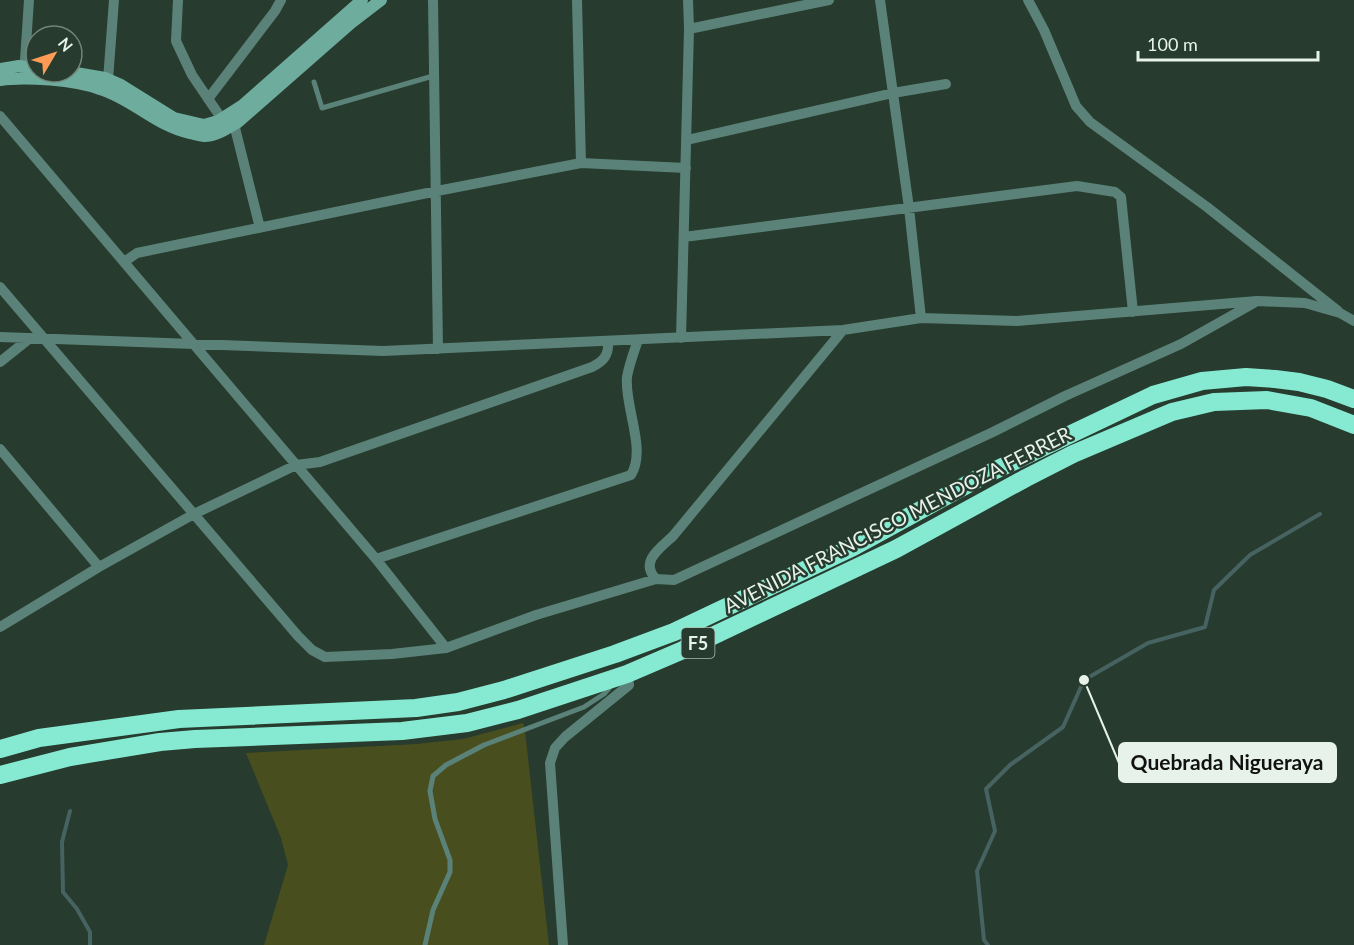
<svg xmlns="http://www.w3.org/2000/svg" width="1354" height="945" font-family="Lato,sans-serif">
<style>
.green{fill:#484e1d}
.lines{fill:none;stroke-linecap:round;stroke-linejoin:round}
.stream{stroke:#466261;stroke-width:4}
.lane{stroke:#5b8278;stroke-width:5}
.street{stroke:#5b8278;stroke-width:10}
.secondary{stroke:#6eac9d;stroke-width:12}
.highway{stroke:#86ead3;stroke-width:18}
.labels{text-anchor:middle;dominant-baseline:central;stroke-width:5;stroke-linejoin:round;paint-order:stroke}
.shield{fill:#273b2e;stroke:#adbbb2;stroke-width:1.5}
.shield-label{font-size:18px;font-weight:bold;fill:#e6f2ea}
.street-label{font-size:20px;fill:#e6f2ea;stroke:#273b2e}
.leader{fill:none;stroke:#e6f2ea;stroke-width:2}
.callout-dot{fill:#e6f2ea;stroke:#273b2e;stroke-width:2}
.callout{fill:#e6f2ea;stroke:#e6f2ea;stroke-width:2}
.callout-label{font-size:21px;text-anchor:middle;font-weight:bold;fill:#111}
</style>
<rect width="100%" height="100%" fill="#273b2e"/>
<!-- green -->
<path class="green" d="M523,723L525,731L549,945H264L288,865L281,838L246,753L416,744L463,739Z"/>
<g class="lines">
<!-- stream -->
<path class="stream" d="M70,811L62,842L63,892L77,909L90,932V945
M988,945L984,940L977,871L995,831L986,789L1010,765L1063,727L1084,680L1148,643L1205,627L1214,590L1250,555L1320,514"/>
<!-- lane -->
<path class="lane" d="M314,82L322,108L433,76
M425,945L433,910L450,872V860L435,819L430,791L433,776L446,765L484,745L584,707L604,694L610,687"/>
<!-- street -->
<path class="street" d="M178,0L176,41L192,75L213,106L222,119L234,124L260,228
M433,0L438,349
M577,0L581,163
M880,0L909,208L921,318
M1028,0L1044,30L1076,106L1090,122L1207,207L1338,311
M689,29L829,0
M24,75L29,0
M108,80L114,0
M208,99L275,11L281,0
M0,116L376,559L631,475C647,449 624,406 627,377C629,365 634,352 638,340
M687,140L893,93L946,84
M684,237L1077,186L1115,192L1121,197L1133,312
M124,262L137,253L437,191L581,163L686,168
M0,287L298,636L312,650L325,657L392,654L446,648L536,615L656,579
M843,330L673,536C660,548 639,562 656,579L674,580L993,432L1065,396L1181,344L1254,303
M0,337L383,351L843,330L921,318L1017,321L1257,301L1305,303L1340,313L1354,321
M681,338L689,29L688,0
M0,362L30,338
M0,449L99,567
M376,559L446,648
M0,627L99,567L194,514L296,465L320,462L592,367C604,361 609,355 608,341
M563,945L550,763L555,748L565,737L629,685L627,674"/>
<!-- secondary -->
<path class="secondary" d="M0,69L19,66L36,68
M70,72L105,78L121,85L174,118L204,125L218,121L243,105L362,0
M0,80C26,76 75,80 100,89C133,99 156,126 190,133C194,134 200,136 204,136C216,136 228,128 238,122L351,23L381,0"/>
<!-- highway -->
<path class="highway" d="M0,749L39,738L179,719L416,708L458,702L504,690L615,654L674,632L853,547L981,477L1153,395L1202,381L1246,377L1275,379L1299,382L1327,389L1354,399
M0,775L70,757L160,742L195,739L402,731L467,723L518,710L627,674L683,650L896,549L1026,478L1073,454L1172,412L1214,402L1267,400L1311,408L1354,425"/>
</g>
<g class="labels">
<!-- shield labels -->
<rect class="shield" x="681.5" y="628" width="33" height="30" rx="4.5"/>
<g class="shield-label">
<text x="698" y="643">F5</text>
</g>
<!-- street labels -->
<g class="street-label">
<text transform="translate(897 519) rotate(-27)">AVENIDA FRANCISCO MENDOZA FERRER</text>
</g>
</g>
<!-- callouts -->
<path class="leader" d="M1084 680L1119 763"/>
<circle class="callout-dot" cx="1084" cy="680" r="6"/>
<rect class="callout" x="1119" y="743" width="217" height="39" rx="6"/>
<g class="callout-label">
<text x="1227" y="770">Quebrada Nigueraya</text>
</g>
<!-- north arrow -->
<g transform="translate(54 54) rotate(51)"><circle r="28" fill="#273b2e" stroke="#738479" stroke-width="1.5"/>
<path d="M0-4.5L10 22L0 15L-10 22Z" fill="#fe9c57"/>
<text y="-9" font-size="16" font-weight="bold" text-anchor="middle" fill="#e6f2ea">N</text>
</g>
<!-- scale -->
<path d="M1138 51v9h180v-9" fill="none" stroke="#e6f2ea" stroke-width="3"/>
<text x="1147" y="51" font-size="18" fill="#e6f2ea" stroke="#273b2e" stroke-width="4.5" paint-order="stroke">100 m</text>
</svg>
